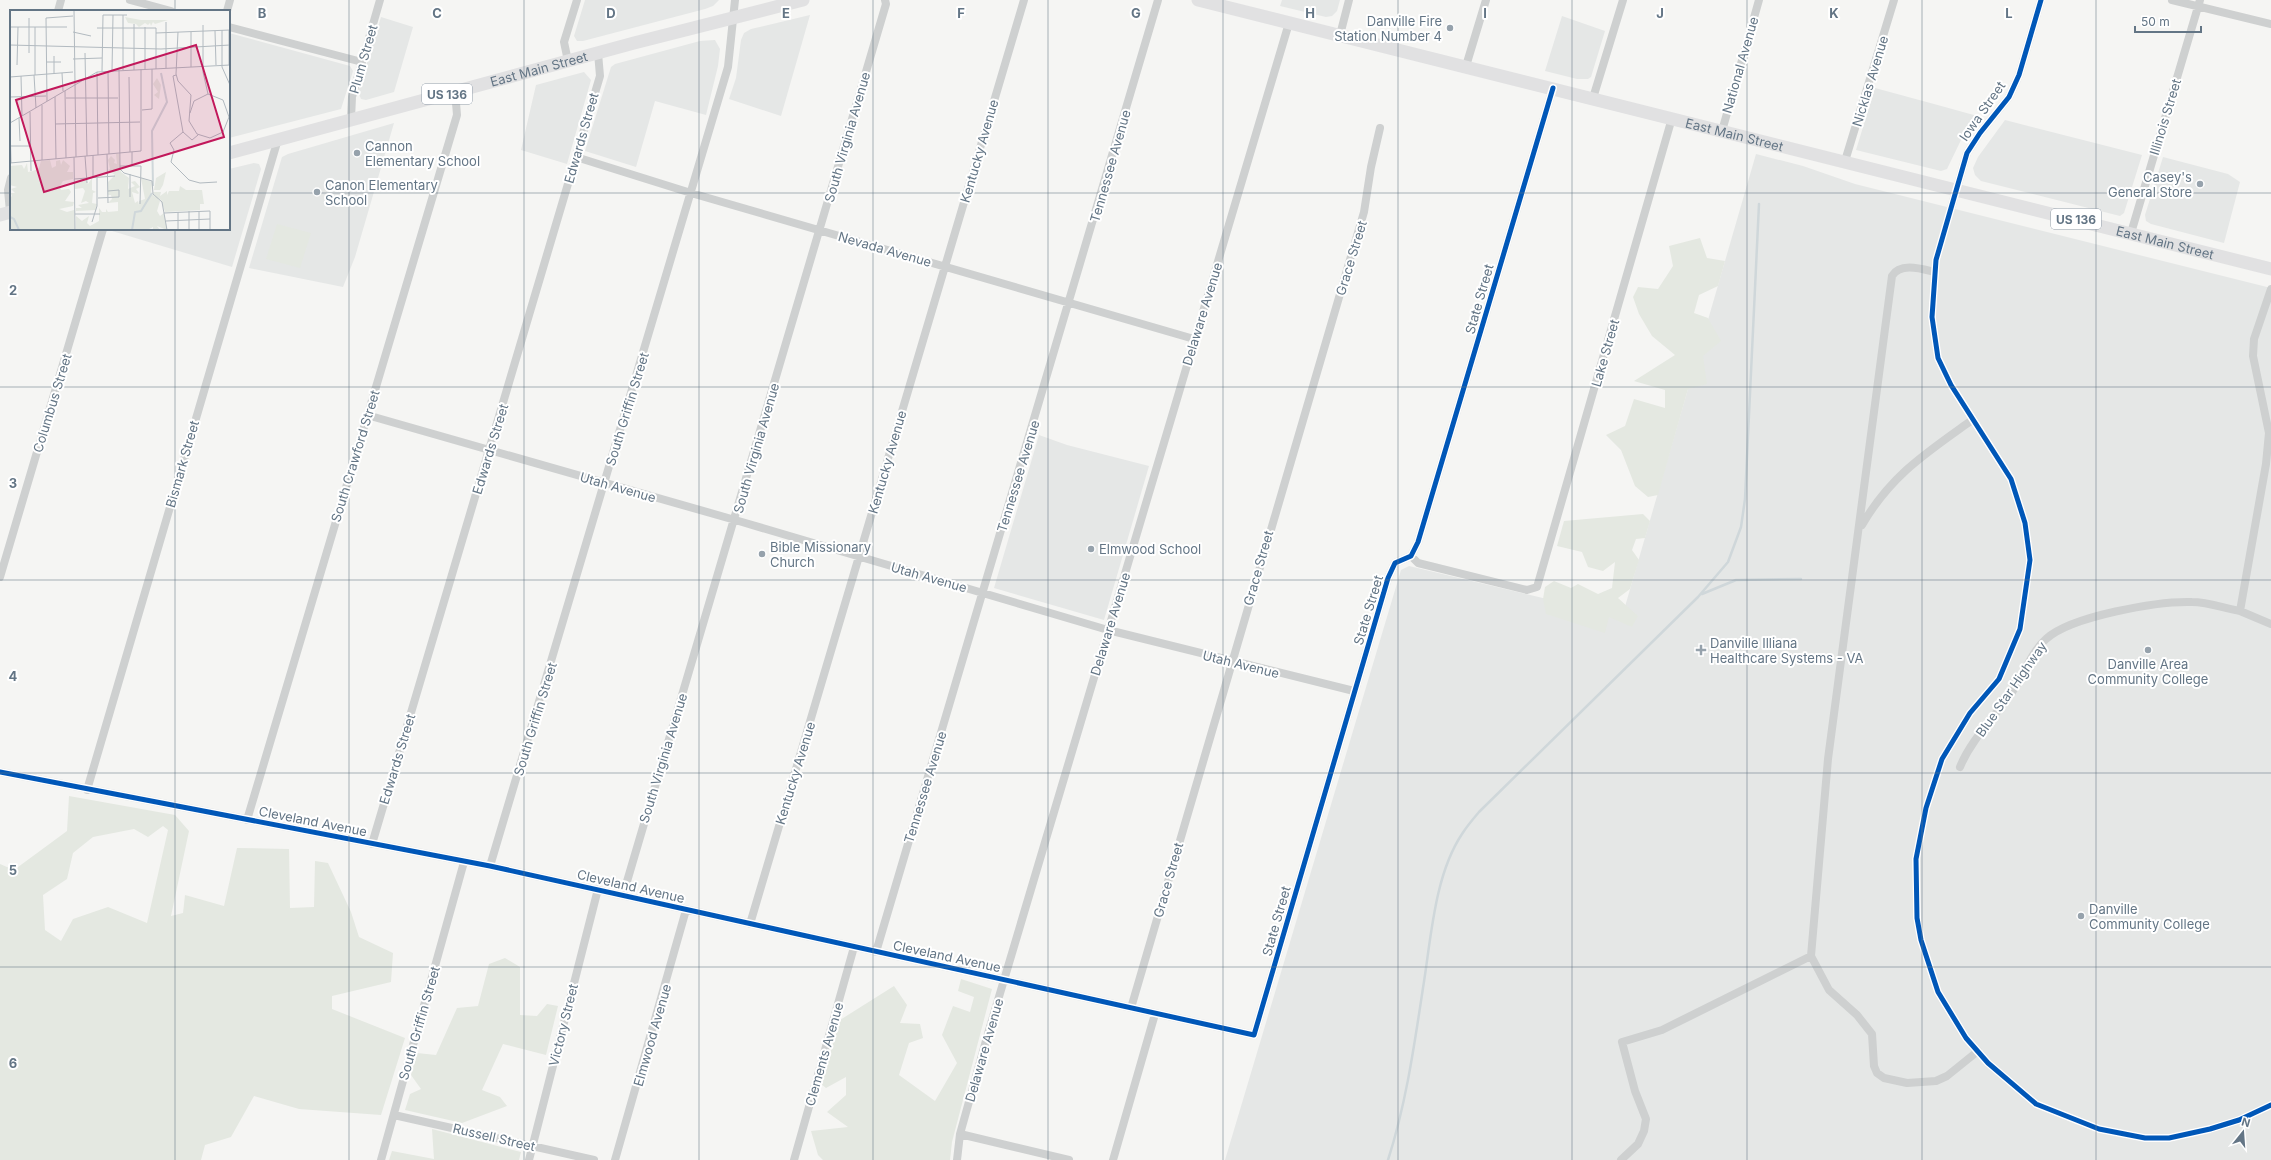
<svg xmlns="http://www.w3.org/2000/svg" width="2271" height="1160" font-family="Inter,sans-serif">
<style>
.built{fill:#e5e7e6}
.green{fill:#e4e8e1;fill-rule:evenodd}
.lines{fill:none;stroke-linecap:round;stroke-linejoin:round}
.stream{stroke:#cfd7da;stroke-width:2.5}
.minor{stroke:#ced0d0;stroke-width:8}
.primary{stroke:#e1e1e2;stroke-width:13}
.cycleway-casing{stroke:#fff;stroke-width:8}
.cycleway{stroke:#0057b8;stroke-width:5}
.grid{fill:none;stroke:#637585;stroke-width:1;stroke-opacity:0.55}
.poi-dot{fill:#96a2ac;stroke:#fff;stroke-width:1.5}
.labels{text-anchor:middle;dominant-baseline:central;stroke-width:4;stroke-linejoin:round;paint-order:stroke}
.shield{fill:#fff;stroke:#929eaa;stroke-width:1}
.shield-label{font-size:12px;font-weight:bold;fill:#637585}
.poi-label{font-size:13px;fill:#637585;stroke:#fff;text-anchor:start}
.street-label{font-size:13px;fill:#637585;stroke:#fff}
.inset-river{fill:none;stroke:#cfd7da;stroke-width:2}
.inset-road{fill:none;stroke:#b2bac0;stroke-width:1}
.view{fill:#c2185b;fill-opacity:0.15;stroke:#c2185b;stroke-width:2}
.inset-edge{fill:none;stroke:#637585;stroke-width:2}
.grid-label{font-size:13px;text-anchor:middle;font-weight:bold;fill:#637585;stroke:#fff;stroke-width:4;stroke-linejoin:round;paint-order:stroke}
</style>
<rect width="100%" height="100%" fill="#f5f5f3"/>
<!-- built -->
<path class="built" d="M585,0H719L713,6L705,9L583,41H577L574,36Z
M1282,0H1340L1337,11L1332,16L1326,17L1280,6Z
M810,15L781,116L729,99L736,78L741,40L744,33L751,29Z
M1562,16L1605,31L1591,77L1588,79H1577L1545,71Z
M381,17L413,27L394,92L366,100L361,99L358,92Z
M229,33L350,66L353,71L341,109L229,138Z
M715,40L720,49L718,66L706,115L655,101L636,167L585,151L611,67L615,64L700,41Z
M584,72L591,80L567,164L521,150L536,85Z
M1875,88L1934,104L1981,117L1961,140L1947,169L1941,171L1856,150Z
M2005,120L2142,155L2124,213L2120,216L1981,181L1975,175L1973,168L1978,157Z
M394,123L355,257L343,287L249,268L282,157L288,154Z
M1756,154L1803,166L1855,184L2271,288V1160H1225L1401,570L1409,566L1622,617Z
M2163,157L2228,174L2240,182L2224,243L2151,224L2146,221L2145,215Z
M254,163L259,164L261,169L232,267L112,231V229H229V169Z
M1039,435L1067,445L1149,466L1104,620L994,588Z"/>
<!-- green -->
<path class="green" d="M277,224L311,233L300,268L266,259Z
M1700,238L1707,258L1725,261L1718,286L1699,295L1694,313L1708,318L1721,341L1703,356L1707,384L1688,389L1658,495L1648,497L1635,486L1621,450L1606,435L1625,426L1634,399L1665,408V390L1634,381L1675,355L1652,336L1639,314L1633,297L1638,287L1658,289L1673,266L1669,246Z
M1643,514L1650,521L1645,538L1636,539L1632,550L1639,560L1630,589L1618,598L1638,616L1632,627L1609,617L1605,633L1546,614L1543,599L1545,587L1554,581L1571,588L1578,584L1598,594L1612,588L1615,562L1603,571L1588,567L1582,552L1557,546L1564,521Z
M69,796L175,815L189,831L171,916L183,913L185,895L224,906L237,848L289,849L290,908L314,907L315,861L328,863L351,912L359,937L393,953L391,982L332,996V1009L405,1038L381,1115L299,1109L254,1096L231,1137L205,1145L201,1160H0V864L14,870L67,831ZM163,826L168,830L147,923L108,907L73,919L61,941L45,930L43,895L67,879L73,853L93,837L134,829L148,837Z
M505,958L520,967V1015L537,1016L547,1004L558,1006L546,1055L503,1044L482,1090L500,1097L507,1106L462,1123L405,1110L410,1094L421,1089L411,1075L417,1053L436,1055L457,1008L478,1006L489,964Z
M961,979L992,989L952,1142L950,1160H823L818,1155L811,1131L848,1127L827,1112L846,1095V1077L826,1088L821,1084L840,1020L894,986L907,1005L900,1023L920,1024L923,1038L909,1043L899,1075L935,1101L957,1063L942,1035L953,1006L970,1012L974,997L958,991Z
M432,1129L521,1152L519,1160H389L392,1151L434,1159Z"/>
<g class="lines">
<!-- stream -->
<path class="stream" d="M1702,594L1736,580L1801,579
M1388,1160C1406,1104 1414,1047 1423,988C1431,940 1434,876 1462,834C1467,826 1473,819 1479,812L1698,597L1728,562L1741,527L1745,499L1759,204"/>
<!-- minor -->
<path class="minor" d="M130,0L171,11
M2041,0L2019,75L2009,97L1980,133L1967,153L1936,260L1932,317L1938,358L1951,385L2011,479L2025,523L2030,560L2020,629L1999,679L1970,713L1942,759L1926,808L1916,859L1917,918L1921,940L1938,992L1966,1038L1988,1063L2036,1104L2099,1129L2145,1138H2169L2210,1129L2239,1120L2271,1105
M2172,0L2271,24
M58,11L61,0
M227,11L230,0
M229,27L362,62
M1340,35L1349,0
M568,61L564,42L577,0
M1466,66L1486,0
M1593,98L1623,0
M351,119L352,97L380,0
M1722,131L1759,0
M576,157L691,193L1194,339
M1845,161L1894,0
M10,212L8,190L11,178
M2131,233L2200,0
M1935,272C1922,269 1900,262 1892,276L1828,759L1811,956L1829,990L1857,1015L1872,1034L1874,1066L1877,1073L1884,1078L1907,1083L1936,1081L1947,1076L1978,1051
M367,415L742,522L1108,630L1354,691
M1862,525C1891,475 1926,453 1972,420
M1411,556L1418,563L1527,590L1537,587L1672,118
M0,577L103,229
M2240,611L2271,624
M1960,767C1971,740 1993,719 2010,695C2023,678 2030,653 2046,639C2071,616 2158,601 2192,602C2207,602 2224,608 2240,611L2266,464L2269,433L2253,356L2254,339L2271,289
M0,772L490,866L1254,1035L1388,578L1395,563L1411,556L1418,542L1553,88
M87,790L278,139
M247,820L457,115L455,91
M372,844L600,76L598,53
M490,866L728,67L735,0
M623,895L886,4L885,0
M750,924L1024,0
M876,952L1158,0
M1131,1008L1364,212L1371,167L1380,128
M394,1115L594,1160
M960,1134L1069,1160
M381,1160L464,862
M529,1160L598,889
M615,1160L686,910
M794,1160L854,947
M957,1160L960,1134L987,1037L1289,23
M1113,1160L1155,1014
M1621,1160L1638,1144L1644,1131L1646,1119L1635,1091L1622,1042L1662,1030L1811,956"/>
<!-- primary -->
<g class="primary">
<path id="s1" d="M1198,0L2271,269"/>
<path id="s2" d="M229,153L634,43L803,0"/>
<path d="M0,215L11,212"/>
</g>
<!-- cycleway casing -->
<g class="cycleway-casing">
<path id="cycleway" d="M2041,0L2019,75L2009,97L1980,133L1967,153L1936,260L1932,317L1938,358L1951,385L2011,479L2025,523L2030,560L2020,629L1999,679L1970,713L1942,759L1926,808L1916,859L1917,918L1921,940L1938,992L1966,1038L1988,1063L2036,1104L2099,1129L2145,1138H2169L2210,1129L2239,1120L2271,1105
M0,772L490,866L1254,1035L1388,578L1395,563L1411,556L1418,542L1553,88"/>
</g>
<!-- cycleway -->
<use href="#cycleway" class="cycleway"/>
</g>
<!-- grid -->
<path class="grid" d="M175,0V11M349,0V1160M524,0V1160M699,0V1160M873,0V1160M1048,0V1160M1223,0V1160M1398,0V1160M1572,0V1160M1747,0V1160M1922,0V1160M2096,0V1160M0,193H11M229,193H2271M175,229V1160M0,387H2271M0,580H2271M0,773H2271M0,967H2271"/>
<!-- markers -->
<g class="poi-dot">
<circle cx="1450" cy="28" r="4"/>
<circle cx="357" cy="153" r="4"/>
<circle cx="2200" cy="184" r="4"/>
<circle cx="317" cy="192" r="4"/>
<circle cx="1091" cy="549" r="4"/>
<circle cx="762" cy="554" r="4"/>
<path d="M1699 644h4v4h4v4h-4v4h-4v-4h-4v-4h4z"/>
<circle cx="2148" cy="650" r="4"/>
<circle cx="2081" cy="916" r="4"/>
</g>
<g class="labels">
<!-- shield labels -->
<g class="shield">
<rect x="422" y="84" width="50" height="20" rx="3"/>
<rect x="2051" y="209" width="50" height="20" rx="3"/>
</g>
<g class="shield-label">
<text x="447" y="94">US 136</text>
<text x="2076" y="219">US 136</text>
</g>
<!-- poi labels -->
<g class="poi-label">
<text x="1442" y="21" text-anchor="end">Danville Fire<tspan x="1442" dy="15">Station Number 4</tspan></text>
<text x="365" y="146">Cannon<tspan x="365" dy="15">Elementary School</tspan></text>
<text x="2192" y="177" text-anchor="end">Casey's<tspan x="2192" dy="15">General Store</tspan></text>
<text x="325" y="185">Canon Elementary<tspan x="325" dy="15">School</tspan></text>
<text x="770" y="547">Bible Missionary<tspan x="770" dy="15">Church</tspan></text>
<text x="1099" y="549">Elmwood School</text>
<text x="1710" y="643">Danville Illiana<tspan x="1710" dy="15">Healthcare Systems - VA</tspan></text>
<text x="2148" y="664" text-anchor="middle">Danville Area<tspan x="2148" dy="15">Community College</tspan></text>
<text x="2089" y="909">Danville<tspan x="2089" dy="15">Community College</tspan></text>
</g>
<!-- street labels -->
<g class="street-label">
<text transform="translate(363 59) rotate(-74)">Plum Street</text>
<text transform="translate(1740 65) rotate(-74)">National Avenue</text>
<text stroke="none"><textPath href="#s2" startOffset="321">East Main Street</textPath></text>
<text transform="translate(1870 81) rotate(-73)">Nicklas Avenue</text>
<text transform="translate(1982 111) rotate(-55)">Iowa Street</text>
<text transform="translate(2165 117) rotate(-73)">Illinois Street</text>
<text stroke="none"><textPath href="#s1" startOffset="553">East Main Street</textPath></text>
<text transform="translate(847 137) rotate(-74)">South Virginia Avenue</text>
<text transform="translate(581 138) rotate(-74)">Edwards Street</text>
<text transform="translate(979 151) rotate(-74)">Kentucky Avenue</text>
<text transform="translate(1110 166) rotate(-74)">Tennessee Avenue</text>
<text stroke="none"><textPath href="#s1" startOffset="997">East Main Street</textPath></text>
<text transform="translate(885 249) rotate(16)">Nevada Avenue</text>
<text transform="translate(1351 258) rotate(-73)">Grace Street</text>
<text transform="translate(1479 299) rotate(-74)">State Street</text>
<text transform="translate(1202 314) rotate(-73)">Delaware Avenue</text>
<text transform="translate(1605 353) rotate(-74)">Lake Street</text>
<text transform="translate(52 403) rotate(-73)">Columbus Street</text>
<text transform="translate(627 409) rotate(-73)">South Griffin Street</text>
<text transform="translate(756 448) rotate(-74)">South Virginia Avenue</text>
<text transform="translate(490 449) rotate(-73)">Edwards Street</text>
<text transform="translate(355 456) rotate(-73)">South Crawford Street</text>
<text transform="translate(887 462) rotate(-74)">Kentucky Avenue</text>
<text transform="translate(182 464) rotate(-74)">Bismark Street</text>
<text transform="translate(1018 476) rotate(-73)">Tennessee Avenue</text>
<text transform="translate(618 487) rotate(16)">Utah Avenue</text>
<text transform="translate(1258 568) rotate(-74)">Grace Street</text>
<text transform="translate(929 577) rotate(16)">Utah Avenue</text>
<text transform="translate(1368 610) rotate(-73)">State Street</text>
<text transform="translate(1110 624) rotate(-73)">Delaware Avenue</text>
<text transform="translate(1241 664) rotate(14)">Utah Avenue</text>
<text transform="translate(2011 689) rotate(-55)">Blue Star Highway</text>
<text transform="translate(535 719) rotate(-73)">South Griffin Street</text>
<text transform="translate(663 758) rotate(-73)">South Virginia Avenue</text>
<text transform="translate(397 759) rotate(-73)">Edwards Street</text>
<text transform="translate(795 773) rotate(-73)">Kentucky Avenue</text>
<text transform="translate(925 787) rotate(-73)">Tennessee Avenue</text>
<text transform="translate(313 821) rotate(11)">Cleveland Avenue</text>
<text transform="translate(1168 880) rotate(-74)">Grace Street</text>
<text transform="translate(631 886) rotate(13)">Cleveland Avenue</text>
<text transform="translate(1276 921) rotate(-74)">State Street</text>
<text transform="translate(947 956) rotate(12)">Cleveland Avenue</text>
<text transform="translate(419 1023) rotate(-74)">South Griffin Street</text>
<text transform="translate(563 1025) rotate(-76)">Victory Street</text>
<text transform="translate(652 1035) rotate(-74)">Elmwood Avenue</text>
<text transform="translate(984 1050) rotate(-74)">Delaware Avenue</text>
<text transform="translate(824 1054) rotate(-74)">Clements Avenue</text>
<text transform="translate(494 1137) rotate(13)">Russell Street</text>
</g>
</g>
<!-- overview -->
<g transform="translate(10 10)">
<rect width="220" height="220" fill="#f5f5f3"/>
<path d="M115,7L131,10H158L145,14L143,12L141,16L140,13L138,15L135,13L129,17L126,14L118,13ZM147,68L151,75L149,89L144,85L148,82L143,74ZM106,144H109L111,162L119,168L118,179L125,176L121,172L125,171L130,177L126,179L129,183L128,184L122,182L125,193L128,191L129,195V191L135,189L131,168L142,172L141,183L150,191L147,201L150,206L154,203L157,220L147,216L150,220H143V217L137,220H66V206L72,211L79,206L77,213L80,216L89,211V198L92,202H96V199L98,202L108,201V192L98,193L102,189L101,185H98V172L105,165L98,160L100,159L98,150L101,146L105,150L104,153L107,154ZM40,150L42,158L46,156V151L50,150L51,155L53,150L60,156L57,162H63V169L53,171L50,176L51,180L59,179L61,182L55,191L64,192L63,196L49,199L57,202L64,200L65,220H0V185L2,187L1,183H5L1,179L7,177L0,175V156L12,155L14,159L17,153L18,162L23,161L29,158L31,151ZM156,162L153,175L150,180H144L146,168ZM75,168L78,174L82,168V180L86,182L83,183L82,193L87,194L86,200L66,201V198H72L68,195L79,193L76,191L71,193L75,181L73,178L65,179V172ZM170,176L176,180H192L194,194H190V200L155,202L151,190L146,188L143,182H151L150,186L157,181V185L159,181H169Z" fill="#e4e8e1"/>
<path class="inset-river" d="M143,176L142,121L157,92L151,63M0,207L4,209L9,220M122,220L125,202L131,201L142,183"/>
<path class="inset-road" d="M64,0L66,147M156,12V58M0,17H57M87,18H146V59M212,20V57L220,75M219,20V55M205,21L206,55M63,22L81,26M168,22L166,64L168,71L181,85L179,111L187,124L200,128L213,122L219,107L213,90L198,84M181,22V57M146,23L220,20M0,35L151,39L220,35M19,43V8M75,43L77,146M63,49L92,48M36,52H51M7,55L8,17M135,59V17M109,60L110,159L114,163L142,171L143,184L152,192L157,220M113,60V5M124,60V14M92,61L93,5H117M98,61L99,144M102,61L103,5M87,62L88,145M52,63L53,81M44,64V46M24,65L26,98M25,65V17M166,65L163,66L173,122L182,130L188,125M11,66L12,106M0,67L63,62M119,67L120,142M55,81L56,148M0,87L36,86M45,87L46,149M56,88H108M37,91L36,8L63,6M32,95V150M132,100L142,99V59M20,102L21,161M180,103L184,91L198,84L193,62V15M9,108L10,131M0,113L87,62L220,55M45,114L130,112M0,115L1,153M173,122L160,133L164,140L161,152L179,170L190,173L207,172M0,136H20M122,142V155M97,144L98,193M83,145V167M75,146L77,173M64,147L65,220M0,153L131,141V59M110,156H131L130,194M120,164V187M64,169L105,166M88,188L109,187V180L98,181M179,201V220M189,201V220M168,202V220M154,203L200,201V220M65,204H90M156,211L200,209M82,212L87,196V167"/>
<path class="view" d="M186,35L214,127L34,182L6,90Z"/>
<rect width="220" height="220" class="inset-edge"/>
</g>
<g class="grid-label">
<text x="262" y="18">B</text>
<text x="437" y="18">C</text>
<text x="611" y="18">D</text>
<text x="786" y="18">E</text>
<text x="961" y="18">F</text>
<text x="1136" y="18">G</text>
<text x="1310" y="18">H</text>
<text x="1485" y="18">I</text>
<text x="1660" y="18">J</text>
<text x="1834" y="18">K</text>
<text x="2009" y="18">L</text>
<text x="13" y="295">2</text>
<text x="13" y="488">3</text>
<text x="13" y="681">4</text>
<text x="13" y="875">5</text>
<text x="13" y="1068">6</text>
</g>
<!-- north arrow -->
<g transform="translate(2243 1132) rotate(17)" stroke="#ffffff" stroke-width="3" paint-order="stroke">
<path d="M0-3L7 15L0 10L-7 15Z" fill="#637585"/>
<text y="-6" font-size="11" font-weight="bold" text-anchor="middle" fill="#637585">N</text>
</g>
<!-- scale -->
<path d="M2135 26v6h66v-6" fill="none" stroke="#637585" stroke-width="2"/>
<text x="2141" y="26" font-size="12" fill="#637585" stroke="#ffffff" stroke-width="3" paint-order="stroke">50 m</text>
</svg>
